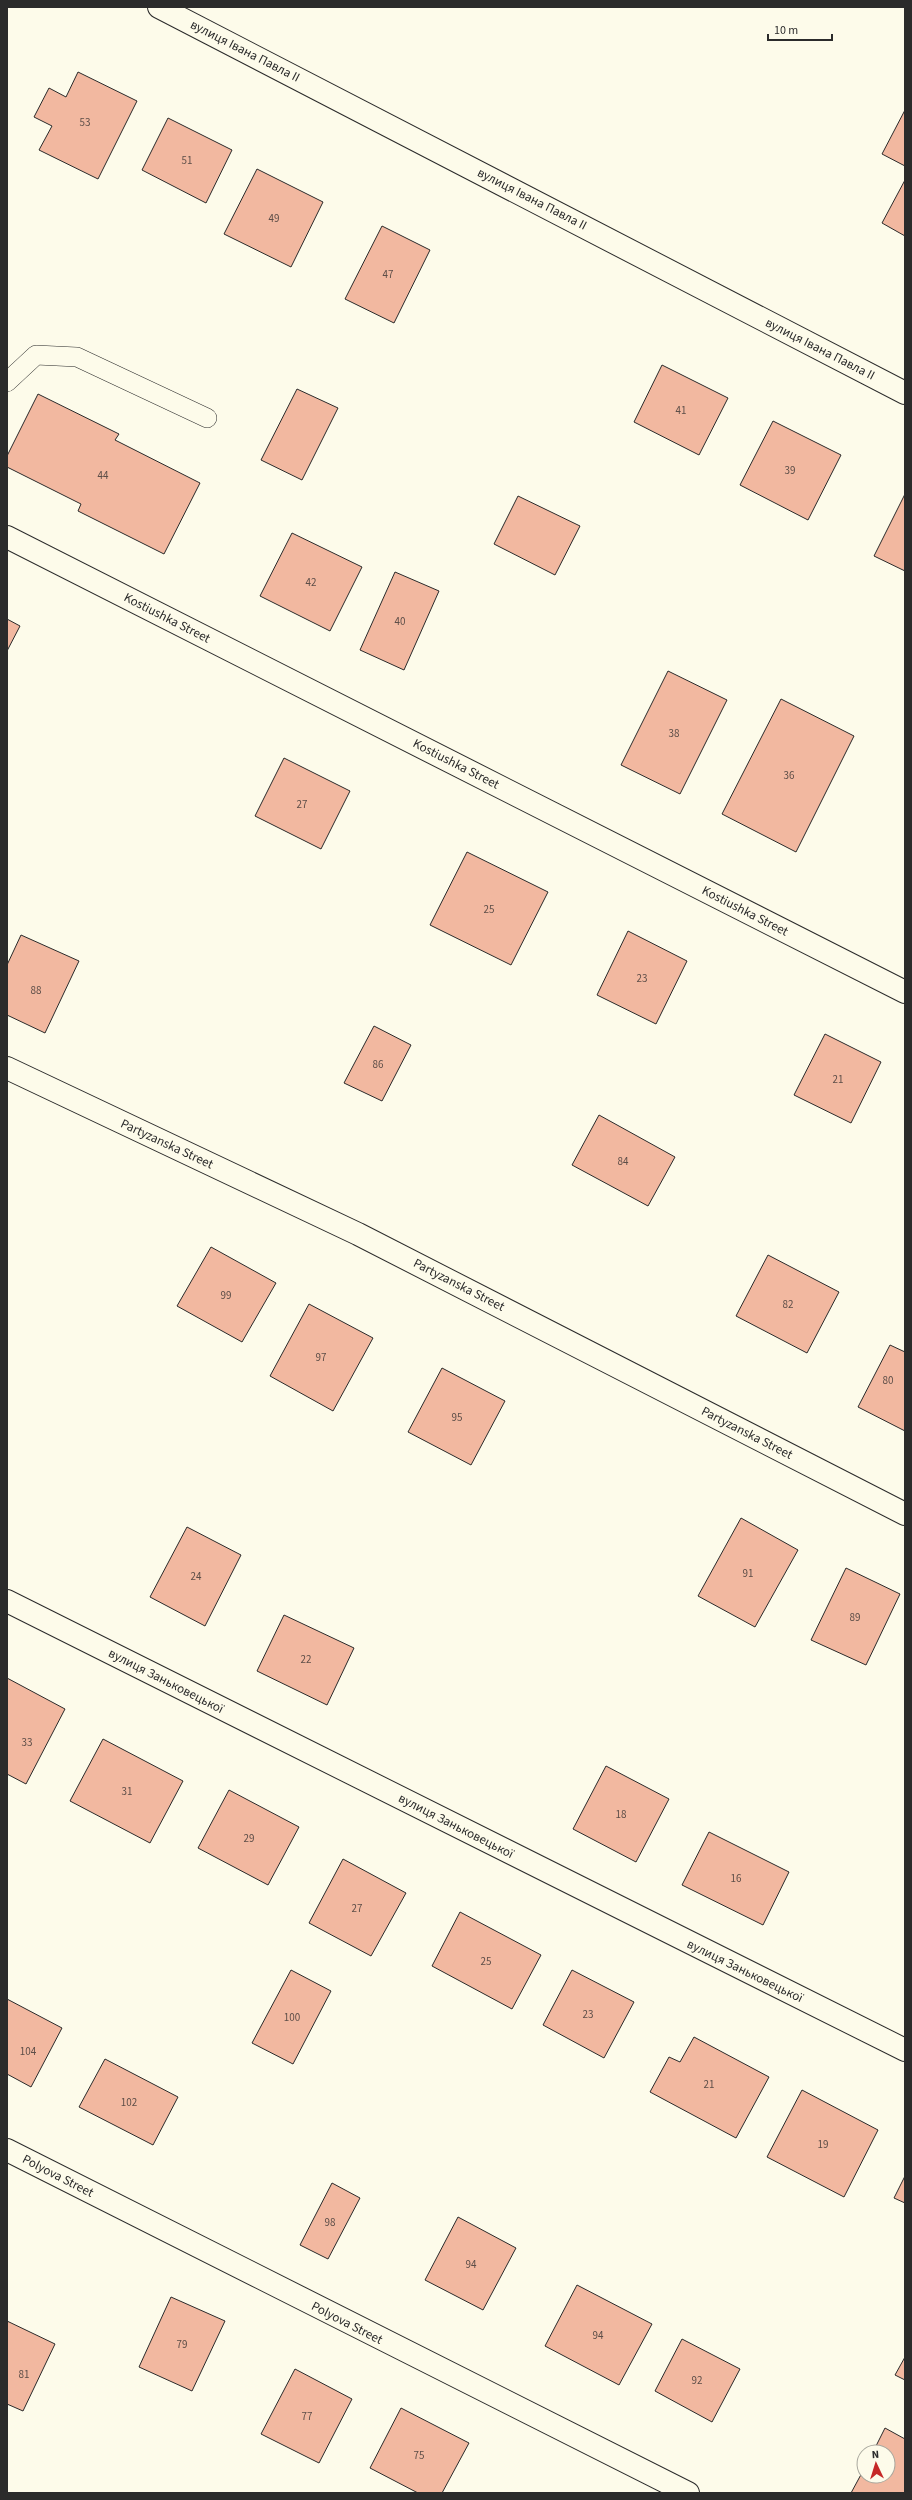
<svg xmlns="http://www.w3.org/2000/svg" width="912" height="2500" font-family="'Source Sans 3',sans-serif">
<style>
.building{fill:#f2b8a0;stroke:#2b2b2b}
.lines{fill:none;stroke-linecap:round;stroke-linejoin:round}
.lane-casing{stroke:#2b2b2b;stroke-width:20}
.street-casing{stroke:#2b2b2b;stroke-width:24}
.lane{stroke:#fdfbea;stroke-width:19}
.street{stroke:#fdfbea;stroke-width:22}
.labels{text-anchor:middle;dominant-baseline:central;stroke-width:3;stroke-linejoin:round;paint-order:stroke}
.number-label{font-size:11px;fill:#5d4e48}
.street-label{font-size:13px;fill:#2b2b2b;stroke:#fdfbea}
</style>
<rect width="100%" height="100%" fill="#fdfbea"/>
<!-- building -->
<path class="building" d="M78,72L137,101L98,179L39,150L52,126L34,117L49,88L66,97Z
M905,110V166L882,154Z
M168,118L232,150L206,203L142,170Z
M257,169L323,202L291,267L224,234Z
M905,180V236L882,223Z
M382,226L430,250L394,323L345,299Z
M662,365L728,398L699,455L634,422Z
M297,389L338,408L302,480L261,460Z
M38,394L119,434L115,440L200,483L164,554L78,511L81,504L7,467V456Z
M773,421L841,455L808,520L740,485Z
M905,494V571L874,556Z
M518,496L580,526L555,575L494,544Z
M292,533L362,567L330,631L260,596Z
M395,572L439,591L404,670L360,650Z
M7,619L20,626L7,651Z
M668,671L727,700L680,794L621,765Z
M781,699L854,736L796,852L722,814Z
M284,758L350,791L321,849L255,816Z
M467,852L548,892L511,965L430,925Z
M628,931L687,961L656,1024L597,995Z
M21,935L79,961L45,1033L7,1015V965Z
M374,1026L411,1045L382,1101L344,1083Z
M825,1034L881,1062L851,1123L794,1095Z
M599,1115L675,1157L648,1206L572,1165Z
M211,1247L276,1283L242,1342L177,1306Z
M768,1255L839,1292L807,1353L736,1316Z
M309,1304L373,1338L333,1411L270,1376Z
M890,1345L905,1352V1431L858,1407Z
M442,1368L505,1401L471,1465L408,1432Z
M741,1518L798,1550L755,1627L698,1596Z
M187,1527L241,1555L205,1626L150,1597Z
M846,1568L900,1594L866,1665L811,1640Z
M284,1615L354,1648L327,1705L257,1671Z
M7,1678L65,1709L26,1784L7,1774Z
M103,1739L183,1781L150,1843L70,1801Z
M606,1766L669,1799L636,1862L573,1829Z
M229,1790L299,1827L268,1885L198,1848Z
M709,1832L789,1872L763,1925L682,1885Z
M343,1859L406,1893L371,1956L309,1923Z
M460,1912L541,1955L512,2009L432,1966Z
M291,1970L331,1991L293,2064L252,2043Z
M572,1970L634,2002L604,2058L543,2025Z
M7,1999L62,2028L31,2087L7,2074Z
M694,2037L769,2077L736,2138L650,2092L669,2057L680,2062Z
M105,2059L178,2097L153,2145L79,2107Z
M802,2090L878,2130L844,2197L767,2157Z
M905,2176V2203L894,2198Z
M332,2183L360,2198L328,2259L300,2245Z
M458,2217L516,2248L483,2310L425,2280Z
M577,2285L652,2324L619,2385L545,2346Z
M171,2297L225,2321L192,2391L139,2367Z
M7,2321L55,2344L23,2411L7,2404Z
M682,2339L740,2369L712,2422L655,2391Z
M905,2357V2380L895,2375Z
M295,2369L352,2399L319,2463L261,2434Z
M401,2408L469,2443L442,2493H418L370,2468Z
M885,2428L905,2439V2493H851L864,2469V2476H888V2452H873Z"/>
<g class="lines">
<!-- lane casing -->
<g class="lane-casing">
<path id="lane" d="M7,382L36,355L77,357L207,418"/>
</g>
<!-- street casing -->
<g class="street-casing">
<path id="street" d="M159,7L905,393
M7,537L905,992
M7,1068L358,1234L905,1514
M7,1601L905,2050
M7,2150L688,2493"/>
</g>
<!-- lane -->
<use href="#lane" class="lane"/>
<!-- street -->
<use href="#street" class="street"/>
</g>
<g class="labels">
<!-- number labels -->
<g class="number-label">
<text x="85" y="122">53</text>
<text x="187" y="160">51</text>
<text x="274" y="218">49</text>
<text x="388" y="274">47</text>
<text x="681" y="410">41</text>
<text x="790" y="470">39</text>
<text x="103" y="475">44</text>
<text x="311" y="582">42</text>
<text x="400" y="621">40</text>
<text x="674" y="733">38</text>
<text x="789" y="775">36</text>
<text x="302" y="804">27</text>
<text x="489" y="909">25</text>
<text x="642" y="978">23</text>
<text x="36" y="990">88</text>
<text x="378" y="1064">86</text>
<text x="838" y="1079">21</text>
<text x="623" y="1161">84</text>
<text x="226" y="1295">99</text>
<text x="788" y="1304">82</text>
<text x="321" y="1357">97</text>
<text x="888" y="1380">80</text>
<text x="457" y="1417">95</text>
<text x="748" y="1573">91</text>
<text x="196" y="1576">24</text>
<text x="855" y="1617">89</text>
<text x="306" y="1659">22</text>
<text x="27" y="1742">33</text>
<text x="127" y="1791">31</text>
<text x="621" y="1814">18</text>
<text x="249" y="1838">29</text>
<text x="736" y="1878">16</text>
<text x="357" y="1908">27</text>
<text x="486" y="1961">25</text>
<text x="588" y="2014">23</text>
<text x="292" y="2017">100</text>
<text x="28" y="2051">104</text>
<text x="709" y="2084">21</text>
<text x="129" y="2102">102</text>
<text x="823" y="2144">19</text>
<text x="330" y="2222">98</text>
<text x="471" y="2264">94</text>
<text x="598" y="2335">94</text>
<text x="182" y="2344">79</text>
<text x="24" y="2374">81</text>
<text x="697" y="2380">92</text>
<text x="307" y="2416">77</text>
<text x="419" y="2455">75</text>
</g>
<!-- street labels -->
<g class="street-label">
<text transform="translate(245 51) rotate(27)">вулиця Івана Павла II</text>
<text transform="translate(532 199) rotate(27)">вулиця Івана Павла II</text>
<text transform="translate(820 349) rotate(27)">вулиця Івана Павла II</text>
<text transform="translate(167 618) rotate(27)">Kostiushka Street</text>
<text transform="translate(456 764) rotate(27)">Kostiushka Street</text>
<text transform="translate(745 911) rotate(27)">Kostiushka Street</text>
<text transform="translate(167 1144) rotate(25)">Partyzanska Street</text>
<text transform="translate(459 1285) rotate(27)">Partyzanska Street</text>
<text transform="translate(747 1433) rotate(27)">Partyzanska Street</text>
<text transform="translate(166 1681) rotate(27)">вулиця Заньковецької</text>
<text transform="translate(456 1826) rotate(27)">вулиця Заньковецької</text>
<text transform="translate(745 1971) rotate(26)">вулиця Заньковецької</text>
<text transform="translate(58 2176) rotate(27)">Polyova Street</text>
<text transform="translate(347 2323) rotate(27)">Polyova Street</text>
</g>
</g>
<!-- border -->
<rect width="912" height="2500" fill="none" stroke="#2b2b2b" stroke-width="16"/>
<!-- north arrow -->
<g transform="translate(876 2464) rotate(356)"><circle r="19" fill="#fdfbea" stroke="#a9a89e"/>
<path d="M0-3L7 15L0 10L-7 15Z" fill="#c62828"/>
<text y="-6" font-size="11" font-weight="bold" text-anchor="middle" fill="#2b2b2b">N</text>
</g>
<!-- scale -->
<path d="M768 34v6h64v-6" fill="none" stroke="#2b2b2b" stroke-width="2"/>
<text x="774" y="34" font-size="12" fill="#2b2b2b" stroke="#fdfbea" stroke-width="3" paint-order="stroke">10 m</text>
</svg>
